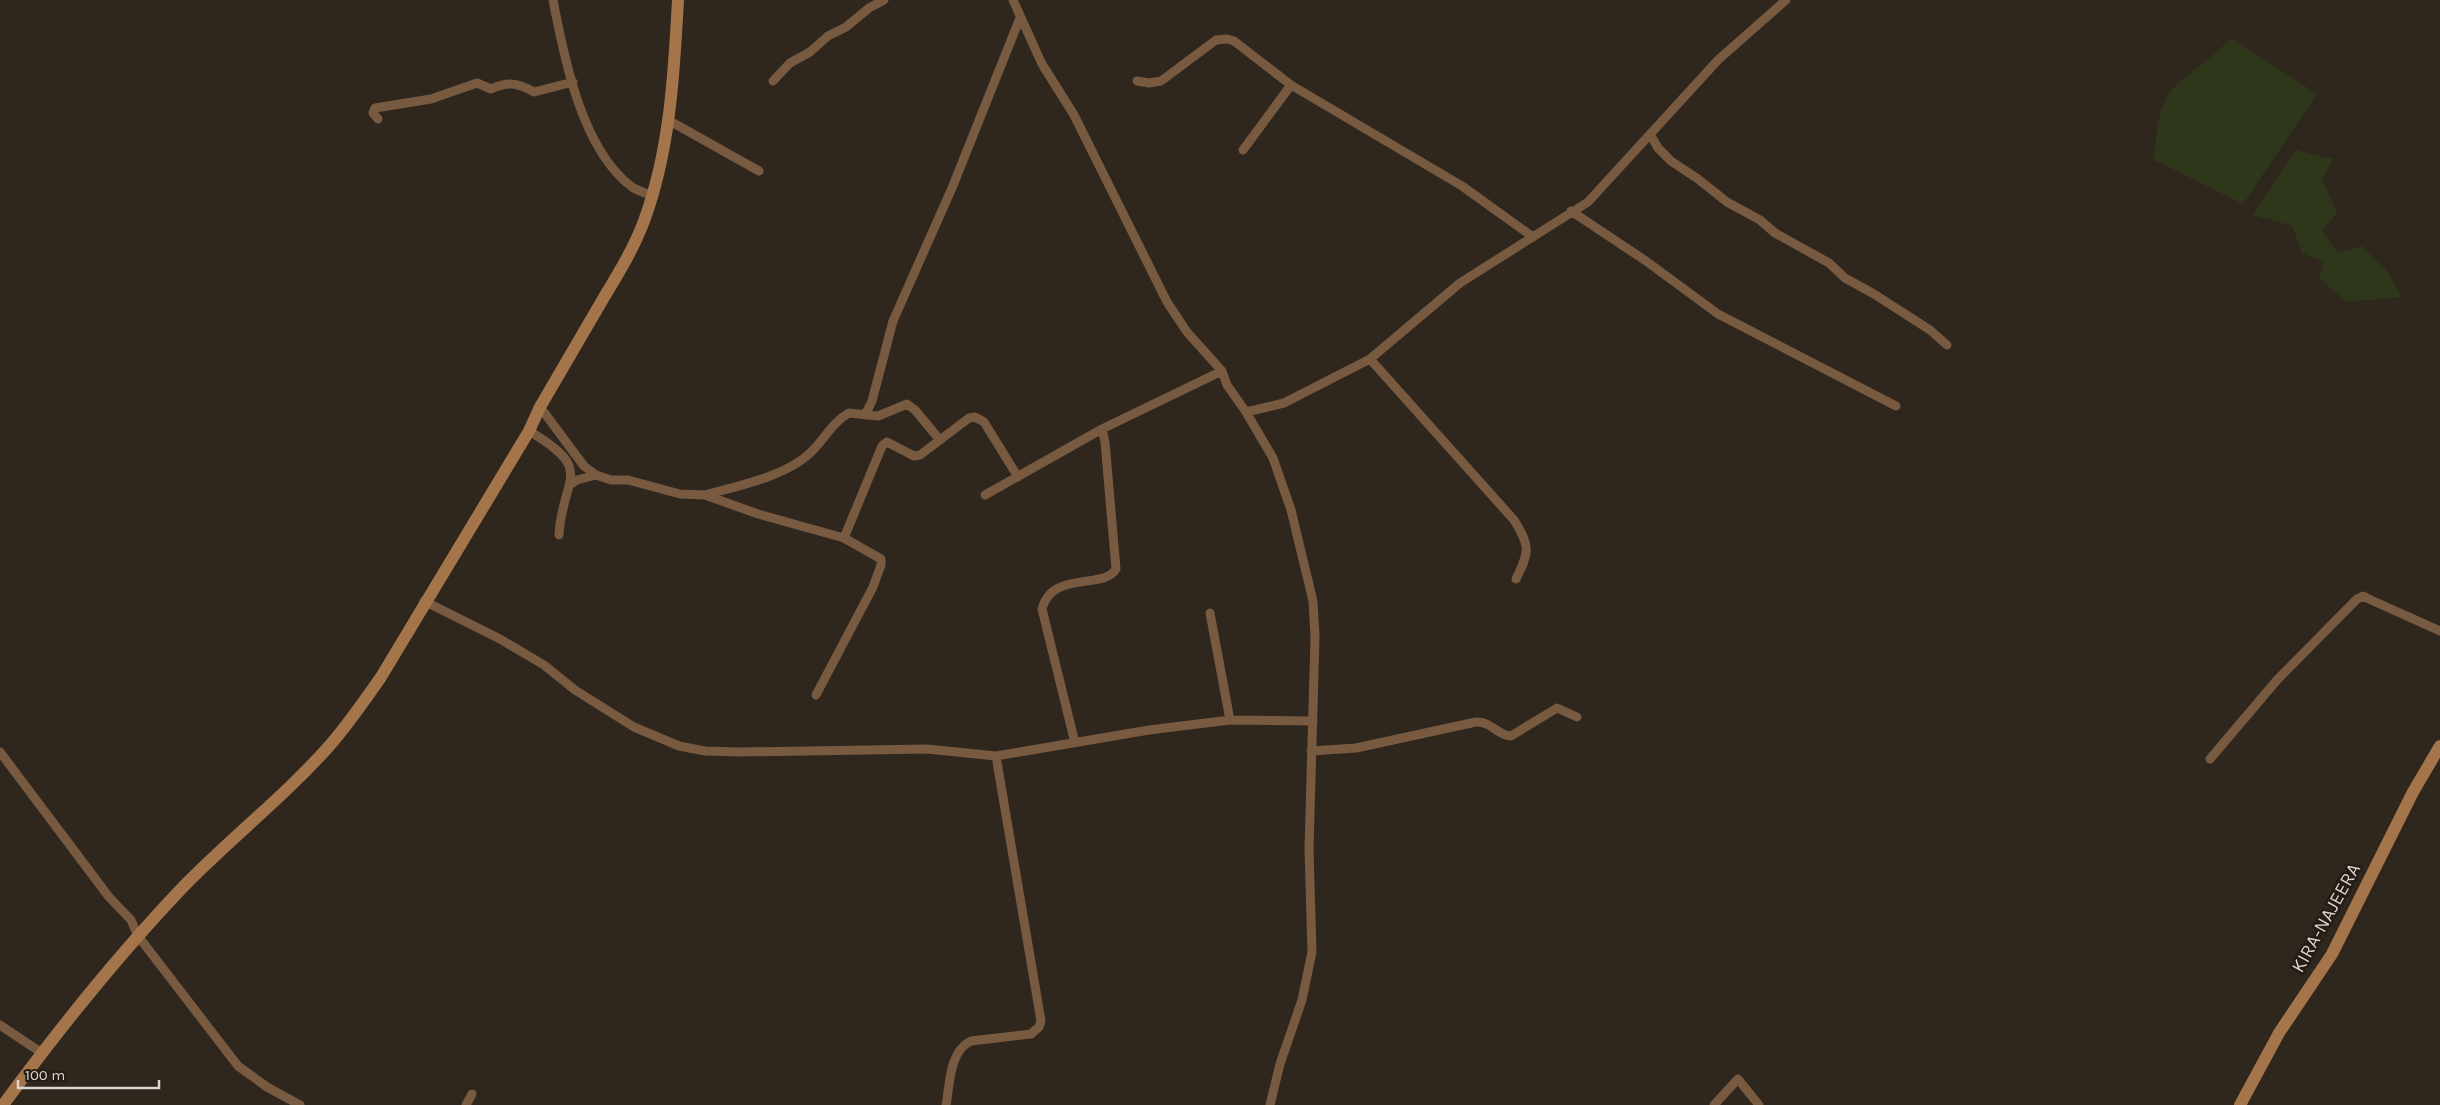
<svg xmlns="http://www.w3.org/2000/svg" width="2440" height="1105" font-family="Karla,sans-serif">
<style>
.green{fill:#2f371b}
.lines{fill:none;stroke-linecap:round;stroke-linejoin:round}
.street{stroke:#775a40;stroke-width:9}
.secondary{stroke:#a4754b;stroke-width:12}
.labels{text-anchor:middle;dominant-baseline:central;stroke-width:5;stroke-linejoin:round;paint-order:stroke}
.street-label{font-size:19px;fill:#dbd5cf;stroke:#251c14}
</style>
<rect width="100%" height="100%" fill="#2f261d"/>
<!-- green -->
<path class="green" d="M2231,38L2317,94L2243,204L2154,160C2155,143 2158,105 2170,92C2188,72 2213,58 2231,38Z
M2296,150L2334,159L2322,179L2337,213L2322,231L2338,253L2363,246L2386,270L2402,297L2347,302L2319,278L2324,262L2302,253L2292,226L2253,215Z"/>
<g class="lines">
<!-- street -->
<path class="street" d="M553,0C564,58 582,150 632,187C638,191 646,193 653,196
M1013,0L1042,64L1074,115L1167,302L1187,332L1222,371L1227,385L1246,412L1273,458L1291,510L1313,601L1315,637L1309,849L1312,952L1302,1000L1280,1064L1270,1105
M773,81L790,63L810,52L828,36L846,27L869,8L884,0
M1137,81L1149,83L1161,81L1216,40L1227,39L1234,41L1291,85L1462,186L1533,237
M378,119L373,113L375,108L431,99L477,83L491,89C508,81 518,83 534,92L573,82
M668,120L759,171
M1650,134L1658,148L1671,161L1698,179L1727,202L1760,220L1775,233L1829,263L1845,278L1874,294L1930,330L1947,345
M1243,150L1291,85
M1571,211L1646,261L1718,314L1896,406
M1370,359L1514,520C1530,546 1530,551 1516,579
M540,407L584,466L596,475L611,480H628L680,494L705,495L758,514L844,538L881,559V565L873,587L816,695
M1246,412L1284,403L1370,359L1460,283L1588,202L1718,60L1786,0
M865,415L872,401L893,321L952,188L1020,18
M529,431C597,471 562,477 559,535
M571,484L577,480L596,475
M705,495C737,486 784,477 809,454C823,442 832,422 849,413L878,416L907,404L915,410L940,440
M985,495L1102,429
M844,538L882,446L887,442L914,456L920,455L969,418L975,417L984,422L1018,477
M424,601L500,639L544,665L575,690L634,727L679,746L705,751L739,752L927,749L996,756L1149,730L1230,720L1313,721
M1210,613L1230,720
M1075,743L1042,609C1052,570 1104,590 1116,569L1105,442L1102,429L1222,371
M1311,751L1356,748L1476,722C1491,721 1498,736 1511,736L1557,708L1577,717
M0,752L109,897L131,920L138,936L238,1066L267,1087L300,1105
M2210,759L2277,680L2357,599L2363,596L2371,600L2440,631
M0,1025L42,1053
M466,1105L472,1094
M946,1105C950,1085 949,1051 971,1041L1031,1034L1039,1027L1041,1021L996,756
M1714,1105L1738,1079L1759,1105"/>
<!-- secondary -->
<path class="secondary" d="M3,1105C59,1029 119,954 184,886C232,837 286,795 331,744C349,723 365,700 381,677L529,431L540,407C561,371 582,335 603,299C618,274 634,248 644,221C670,151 674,74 678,0
M2240,1105L2279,1033L2332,954L2413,792L2440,746"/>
</g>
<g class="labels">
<!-- street labels -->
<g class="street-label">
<text transform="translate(2326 918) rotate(-61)">KIRA-NAJEERA</text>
</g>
</g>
<!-- scale -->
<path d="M18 1080v8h141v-8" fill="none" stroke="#dbd5cf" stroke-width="2.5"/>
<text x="25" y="1080" font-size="15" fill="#dbd5cf" stroke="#251c14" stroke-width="4" paint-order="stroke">100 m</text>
</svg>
